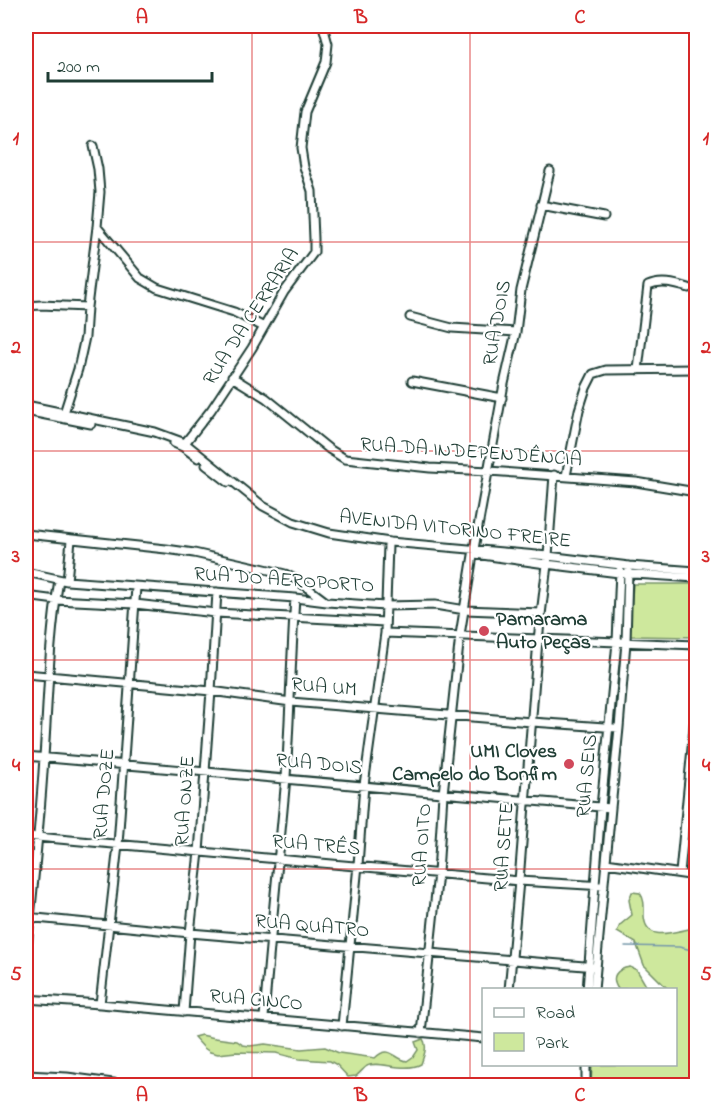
<svg xmlns="http://www.w3.org/2000/svg" width="722" height="1111" font-family="'Indie Flower',sans-serif">
<style>
.green{fill:#cee89d;stroke:#769268;stroke-width:1.5}
.lines{fill:none;stroke-linecap:round;stroke-linejoin:round}
.stream{stroke:#7698aa;stroke-width:1.5}
.minor-casing{stroke:#1f3d34;stroke-width:11}
.minor{stroke:#fff;stroke-width:7}
.grid{fill:none;stroke:#d62828;stroke-width:1.5;stroke-opacity:0.55}
.poi-dot{fill:#d1495b;stroke:#fff;stroke-width:2}
.labels{text-anchor:middle;dominant-baseline:central;stroke-width:4.5;stroke-linejoin:round;paint-order:stroke}
.street-label{font-size:20px;fill:#1f3d34;stroke:#fff}
.poi-label{font-size:20px;font-weight:bold;fill:#1f3d34;stroke:#fff;text-anchor:start}
.neatline{fill:none;stroke:#d62828;stroke-width:2}
.grid-label{font-size:20px;text-anchor:middle;font-weight:bold;fill:#d62828}
</style>
<rect width="100%" height="100%" fill="#fff"/>
<filter id="ink" filterUnits="userSpaceOnUse"><feTurbulence type="fractalNoise" baseFrequency=".0167" numOctaves="2"/><feDisplacementMap in="SourceGraphic" scale="12" xChannelSelector="R" yChannelSelector="G"/><feConvolveMatrix kernelMatrix="1 2 1 2 8 2 1 2 1" color-interpolation-filters="sRGB"/></filter>
<g filter="url(#ink)">
<!-- green -->
<path class="green" d="M633,584H696V637L629,636Z
M632,892L640,893C645,900 644,907 644,916C646,946 679,929 696,928V1085H591L592,1065L676,1064V990L668,989L644,965L636,943L617,932L620,925L632,915L629,900Z
M630,967L637,970L648,989H618C610,977 616,969 630,967Z
M201,1035L215,1038L237,1041L243,1045L250,1046L265,1044L301,1049L325,1047L339,1053L375,1058C389,1044 393,1058 407,1061L414,1056L418,1050L415,1042L423,1039C428,1046 424,1056 421,1064C404,1073 378,1060 367,1066C364,1068 360,1073 356,1076L348,1077L337,1065L330,1061L299,1059L276,1053L236,1052L218,1054L210,1052L204,1048L194,1037Z"/>
<g class="lines">
<!-- stream -->
<path class="stream" d="M625,946L679,947L696,951"/>
<!-- minor casing -->
<g class="minor-casing">
<path id="minor" d="M541,205L604,217
M97,227L140,278L157,288L234,312L264,327
M26,306L41,305L87,307
M410,317L452,328L516,332
M638,370L648,286C661,280 675,284 689,288
M232,377L266,398L329,449L345,459L430,468L489,471L636,482L696,492
M412,381L502,398
M26,405L155,432L185,443L263,506L293,522L329,533L390,542L548,556L629,566L696,571
M26,411L91,424
M64,413L78,369L85,337L87,307L97,227L100,192L98,169L93,146
M174,443L183,447L198,458
M185,443L211,410L252,348L284,292L314,252V239L312,191L304,167L301,148L305,112L326,62L328,44L323,26
M206,465L228,482
M566,476L579,410L586,388L593,374L606,370L696,369
M26,534L166,549L194,553L265,569L285,574L297,580L325,601
M475,554L546,564L619,573L696,578
M26,572L67,581L295,598L327,602L385,606L435,605L465,610L541,613
M67,581L71,540
M26,596L56,600L135,604L216,613L385,622
M385,633L696,645
M26,674L211,691L291,702L532,722L619,728
M26,756L611,808
M686,811H696
M26,836L519,881L604,886
M606,863L696,876
M680,873L696,706
M26,917L190,933L596,967
M26,957C33,890 40,824 44,757C48,698 49,638 59,580
M509,990L519,881L538,640L548,556L554,475
M587,990L601,807L617,642L620,570
M594,990L611,808L619,728L626,642L628,571
M26,999L100,1004L484,1038
M100,1004L118,845L136,587
M184,1012L190,933L199,852L211,691L217,592
M264,1018C270,938 279,857 286,777C290,717 291,658 295,598
M342,1026L358,865L364,785L385,633L388,545
M421,1033L438,873L443,794L460,635L474,549L504,384L516,332L521,290L550,171
M586,1064V1086
M26,1075L67,1077L136,1086"/>
</g>
<!-- minor -->
<use href="#minor" class="minor"/>
</g>
</g>
<!-- grid -->
<path class="grid" d="M252,26V1086M470,26V1086M26,242H696M26,451H696M26,660H696M26,869H696"/>
<!-- markers -->
<g class="poi-dot">
<circle cx="484" cy="631" r="6"/>
<circle cx="569" cy="764" r="6"/>
</g>
<g class="labels">
<!-- street labels -->
<g class="street-label">
<text transform="translate(252 317) rotate(-57)">RUA DA CERRARIA</text>
<text transform="translate(498 323) rotate(-80)">RUA DOIS</text>
<text transform="translate(471 453) rotate(4)">RUA DA INDEPENDÊNCIA</text>
<text transform="translate(455 530) rotate(6)">AVENIDA VITORINO FREIRE</text>
<text transform="translate(284 581) rotate(4)">RUA DO AEROPORTO</text>
<text transform="translate(324 688) rotate(5)">RUA UM</text>
<text transform="translate(319 765) rotate(5)">RUA DOIS</text>
<text transform="translate(588 776) rotate(-85)">RUA SEIS</text>
<text transform="translate(105 794) rotate(-85)">RUA DOZE</text>
<text transform="translate(186 801) rotate(-86)">RUA ONZE</text>
<text transform="translate(423 845) rotate(-86)">RUA OITO</text>
<text transform="translate(316 846) rotate(5)">RUA TRÊS</text>
<text transform="translate(505 847) rotate(-86)">RUA SETE</text>
<text transform="translate(312 927) rotate(5)">RUA QUATRO</text>
<text transform="translate(256 1001) rotate(5)">RUA CINCO</text>
</g>
<!-- poi labels -->
<g class="poi-label">
<text x="496" y="620">Parnarama<tspan x="496" dy="23">Auto Peças</tspan></text>
<text x="557" y="752" text-anchor="end">UMI Cloves<tspan x="557" dy="23">Campelo do Bonfim</tspan></text>
</g>
</g>
<!-- margin -->
<rect width="722" height="1111" fill="none" stroke="#fff" stroke-width="66"/>
<!-- legend -->
<rect x="482" y="988" width="195" height="78" fill="#ffffff" stroke="#a5b1ae" stroke-width="1.5"/>
<rect x="494" y="1008" width="30" height="9" fill="#ffffff" stroke="#a5b1ae" stroke-width="1.5"/>
<text x="536" y="1018" font-size="18" fill="#1f3d34">Road</text>
<rect x="494" y="1033" width="30" height="18" fill="#cee89d" stroke="#a5b1ae" stroke-width="1.5"/>
<text x="536" y="1048" font-size="18" fill="#1f3d34">Park</text>
<!-- scale -->
<path d="M48 72v9h164v-9" fill="none" stroke="#1f3d34" stroke-width="3"/>
<text x="57" y="72" font-size="18" fill="#1f3d34" stroke="#ffffff" stroke-width="4.5" paint-order="stroke">200 m</text>
<rect x="33" y="33" width="656" height="1045" class="neatline"/>
<g class="grid-label">
<text x="142" y="23">A</text>
<text x="361" y="23">B</text>
<text x="580" y="23">C</text>
<text x="16" y="144">1</text>
<text x="706" y="144">1</text>
<text x="16" y="353">2</text>
<text x="706" y="353">2</text>
<text x="16" y="562">3</text>
<text x="706" y="562">3</text>
<text x="16" y="771">4</text>
<text x="706" y="771">4</text>
<text x="16" y="980">5</text>
<text x="706" y="980">5</text>
<text x="142" y="1101">A</text>
<text x="361" y="1101">B</text>
<text x="580" y="1101">C</text>
</g>
</svg>
